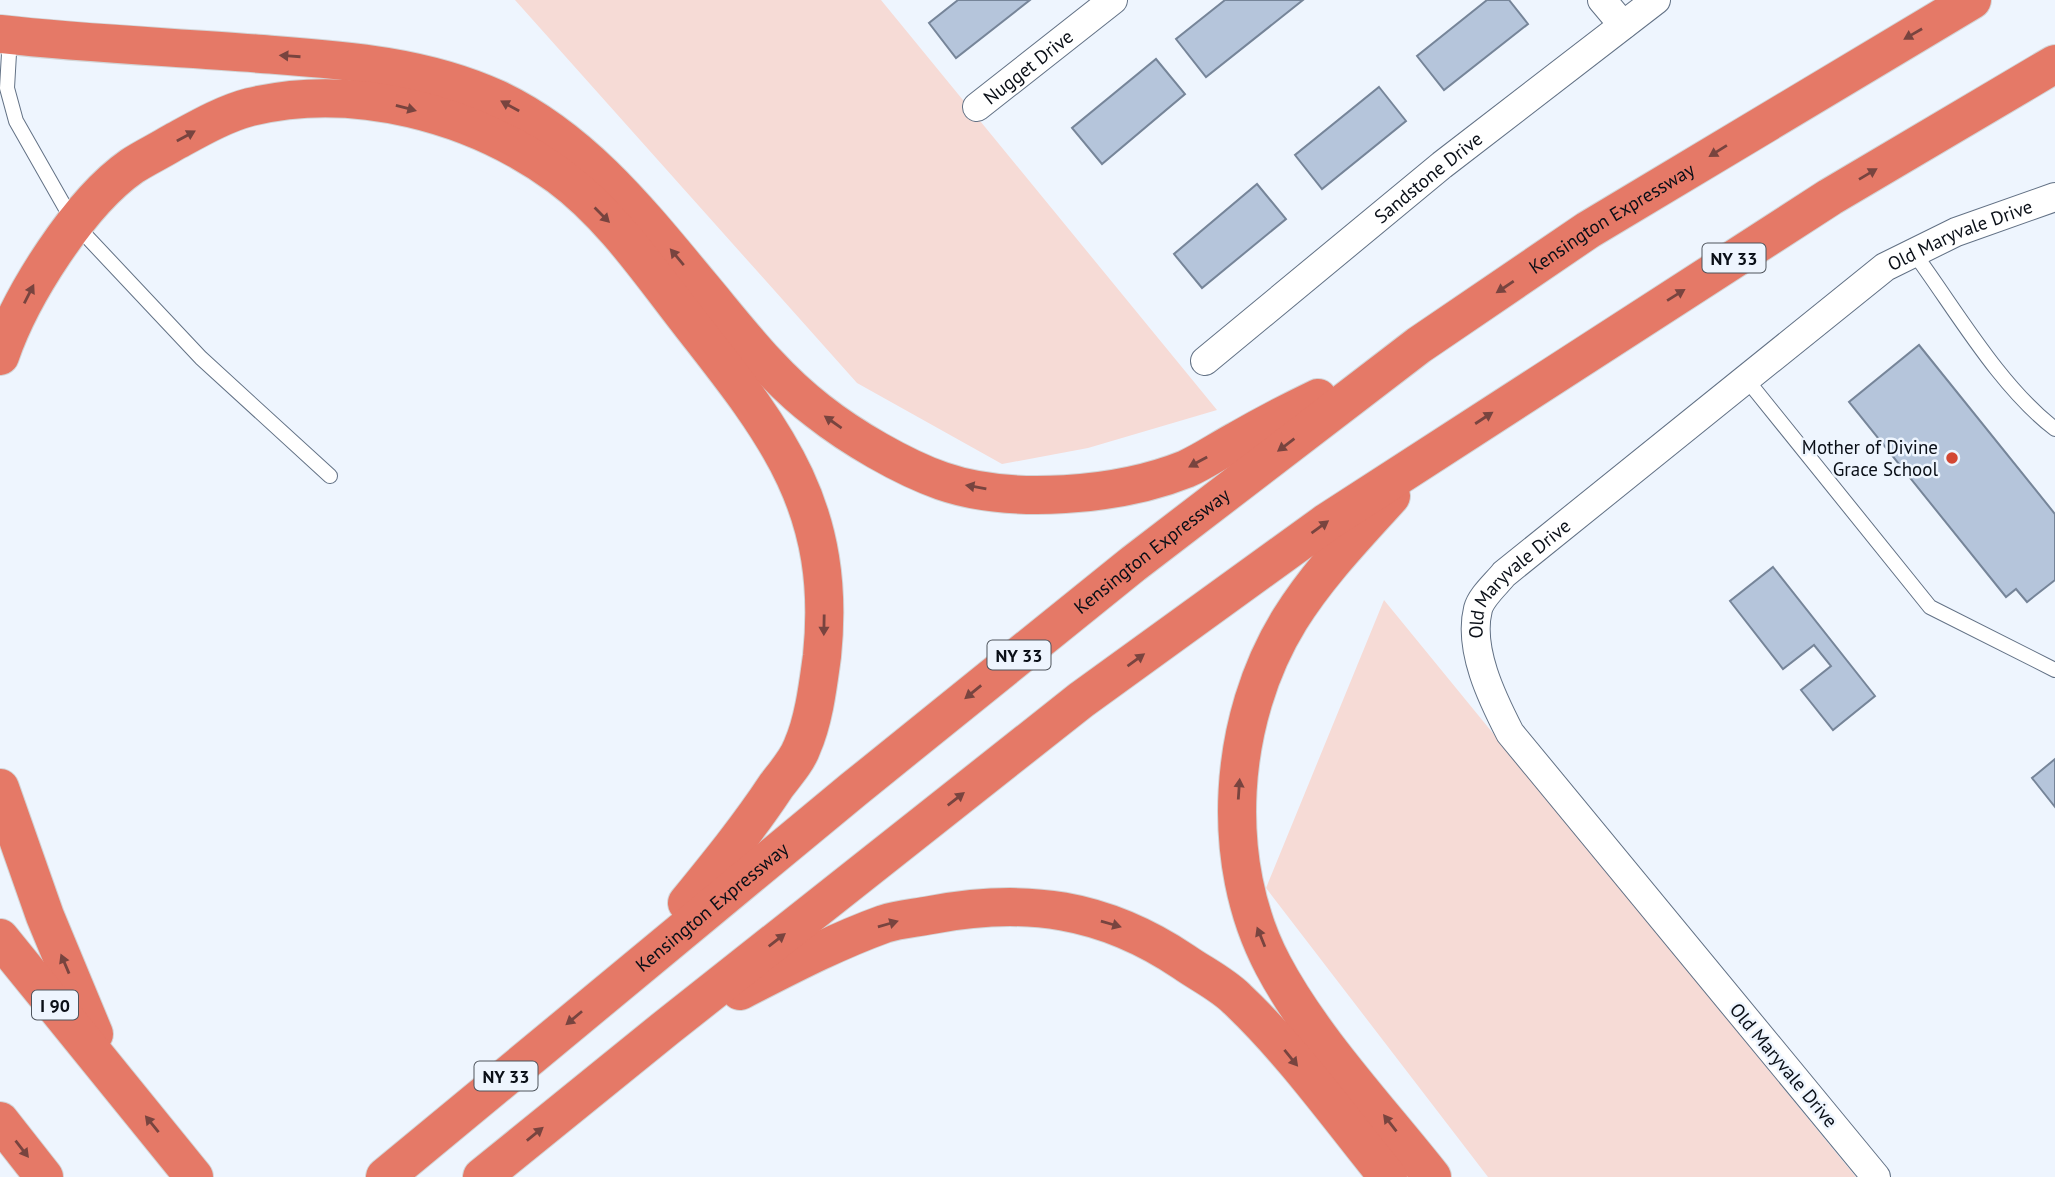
<svg xmlns="http://www.w3.org/2000/svg" width="2055" height="1177" font-family="'PT Sans',sans-serif">
<style>
.green{fill:#f6dbd6}
.building{fill:#b5c5db;stroke:#768599;stroke-width:2}
.lines{fill:none;stroke-linecap:round;stroke-linejoin:round}
.service-casing{stroke:#627185;stroke-width:16}
.minor-casing{stroke:#627185;stroke-width:30}
.motorway-casing{stroke:#d3d4d5;stroke-width:40}
.service{stroke:#fff;stroke-width:14}
.minor{stroke:#fff;stroke-width:28}
.motorway{stroke:#e57967;stroke-width:38}
.oneway{fill:#78443f}
.poi-dot{fill:#d34733;stroke:#eef5fe;stroke-width:2.5}
.labels{text-anchor:middle;dominant-baseline:central;stroke-width:5;stroke-linejoin:round;paint-order:stroke}
.shield{fill:#eef5fe;stroke:#4e545c;stroke-width:2}
.shield-label{font-size:18px;font-weight:bold;fill:#0a0f17}
.street-label{font-size:19px;fill:#0a0f17;stroke:#eef5fe}
.poi-label{font-size:19px;fill:#0a0f17;stroke:#eef5fe;text-anchor:end}
</style>
<rect width="100%" height="100%" fill="#eef5fe"/>
<!-- green -->
<path class="green" d="M515,0H881L1217,410L1088,448L1002,464L857,383Z
M1384,600L1856,1177H1488L1266,888Z"/>
<!-- building -->
<path class="building" d="M958,0H1030L956,58L929,23Z
M1225,0H1303L1206,77L1176,39Z
M1487,0H1509L1528,24L1444,90L1417,56Z
M1156,59L1185,94L1102,164L1072,128Z
M1379,87L1406,121L1322,189L1295,155Z
M1257,184L1286,219L1202,288L1174,254Z
M1919,345L2055,514V580L2027,602L2016,589L2006,597L1849,402Z
M1773,567L1875,696L1833,730L1801,690L1831,666L1814,645L1783,669L1730,601Z
M2055,759V807L2032,778Z"/>
<g class="lines">
<!-- service casing -->
<g class="service-casing">
<path id="service" d="M10,36L7,88L16,121L74,223L201,358L330,476
M1914,253C1956,310 1999,386 2055,429
M1747,380L1930,607L2055,670"/>
</g>
<!-- minor casing -->
<g class="minor-casing">
<g id="minor">
<path d="M1602,0L1623,25"/>
<path id="s1" d="M977,107L1113,0"/>
<path id="s2" d="M1205,361L1442,165L1656,0"/>
<path id="s3" d="M1876,1177L1510,733C1492,698 1468,649 1478,609C1481,597 1496,584 1504,574L1885,267L1956,232L2055,197"/>
</g>
</g>
<!-- motorway casing -->
<g class="motorway-casing">
<g id="motorway">
<path d="M0,34C87,44 175,47 262,54C342,60 423,65 497,99C582,139 641,214 700,285C737,329 772,376 818,411C851,437 902,467 942,481C1011,505 1119,496 1186,469C1204,461 1221,449 1238,440C1264,425 1291,411 1318,398"/>
<path d="M0,356C21,295 79,203 132,166C144,158 159,151 172,143C196,130 223,114 250,107C354,82 473,113 559,176C613,216 652,275 693,327C778,435 837,510 822,656C818,685 814,720 802,747C797,761 785,774 776,786C749,827 718,865 687,903"/>
<path d="M1391,496C1355,536 1318,574 1290,619C1228,719 1218,861 1273,965C1312,1039 1380,1111 1432,1177"/>
<path d="M0,788L45,916L94,1034"/>
<path d="M0,938L194,1177"/>
<path d="M740,991C787,967 834,942 884,924C899,919 916,918 931,915C1026,897 1104,908 1184,962C1201,974 1222,984 1237,999C1293,1052 1339,1117 1388,1177"/>
<path d="M0,1121L44,1177"/>
<path id="s4" d="M385,1177L854,789L1133,564L1419,345L1588,230L1972,0"/>
<path d="M482,1177L666,1028L1081,700L1327,522L1830,197L2055,64"/>
</g>
</g>
<!-- service -->
<use href="#service" class="service"/>
<!-- minor -->
<use href="#minor" class="minor"/>
<!-- motorway -->
<use href="#motorway" class="motorway"/>
</g>
<!-- one-way arrows -->
<defs><path id="oneway-solid" d="M-6-.8H1V-3.2L6.5 0L1 3.2V.8H-6Z" transform="scale(1.75)"/></defs>
<g class="oneway">
<use href="#oneway-solid" transform="translate(1913 34) rotate(150)"/>
<use href="#oneway-solid" transform="translate(290 56) rotate(-176)"/>
<use href="#oneway-solid" transform="translate(510 106) rotate(-151)"/>
<use href="#oneway-solid" transform="translate(406 108) rotate(15)"/>
<use href="#oneway-solid" transform="translate(186 136) rotate(-29)"/>
<use href="#oneway-solid" transform="translate(1718 151) rotate(148)"/>
<use href="#oneway-solid" transform="translate(1868 174) rotate(-31)"/>
<use href="#oneway-solid" transform="translate(602 215) rotate(45)"/>
<use href="#oneway-solid" transform="translate(677 257) rotate(-130)"/>
<use href="#oneway-solid" transform="translate(1505 287) rotate(146)"/>
<use href="#oneway-solid" transform="translate(29 294) rotate(-63)"/>
<use href="#oneway-solid" transform="translate(1676 295) rotate(-32)"/>
<use href="#oneway-solid" transform="translate(1484 418) rotate(-33)"/>
<use href="#oneway-solid" transform="translate(833 422) rotate(-145)"/>
<use href="#oneway-solid" transform="translate(1286 445) rotate(143)"/>
<use href="#oneway-solid" transform="translate(1198 462) rotate(151)"/>
<use href="#oneway-solid" transform="translate(976 487) rotate(-170)"/>
<use href="#oneway-solid" transform="translate(1320 527) rotate(-36)"/>
<use href="#oneway-solid" transform="translate(824 625) rotate(91)"/>
<use href="#oneway-solid" transform="translate(1136 660) rotate(-36)"/>
<use href="#oneway-solid" transform="translate(973 692) rotate(141)"/>
<use href="#oneway-solid" transform="translate(1239 789) rotate(-86)"/>
<use href="#oneway-solid" transform="translate(956 799) rotate(-38)"/>
<use href="#oneway-solid" transform="translate(888 924) rotate(-16)"/>
<use href="#oneway-solid" transform="translate(1111 924) rotate(16)"/>
<use href="#oneway-solid" transform="translate(1261 937) rotate(-112)"/>
<use href="#oneway-solid" transform="translate(777 940) rotate(-38)"/>
<use href="#oneway-solid" transform="translate(65 964) rotate(-113)"/>
<use href="#oneway-solid" transform="translate(574 1018) rotate(140)"/>
<use href="#oneway-solid" transform="translate(1291 1058) rotate(51)"/>
<use href="#oneway-solid" transform="translate(1390 1123) rotate(-128)"/>
<use href="#oneway-solid" transform="translate(152 1124) rotate(-129)"/>
<use href="#oneway-solid" transform="translate(535 1134) rotate(-39)"/>
<use href="#oneway-solid" transform="translate(22 1149) rotate(52)"/>
</g>
<!-- markers -->
<circle class="poi-dot" cx="1952" cy="458" r="7"/>
<g class="labels">
<!-- shield labels -->
<g class="shield">
<rect x="1702.5" y="243.5" width="63" height="29" rx="5"/>
<rect x="987.5" y="640.5" width="63" height="29" rx="5"/>
<rect x="32" y="990.5" width="46" height="29" rx="5"/>
<rect x="474.5" y="1061.5" width="63" height="29" rx="5"/>
</g>
<g class="shield-label">
<text x="1734" y="258">NY 33</text>
<text x="1019" y="655">NY 33</text>
<text x="55" y="1005">I 90</text>
<text x="506" y="1076">NY 33</text>
</g>
<!-- street labels -->
<g class="street-label">
<text stroke="none"><textPath href="#s1" startOffset="65">Nugget Drive</textPath></text>
<text stroke="none"><textPath href="#s2" startOffset="289">Sandstone Drive</textPath></text>
<text stroke="none"><textPath href="#s4" startOffset="1558">Kensington Expressway</textPath></text>
<text stroke="none"><textPath href="#s3" startOffset="1321">Old Maryvale Drive</textPath></text>
<text stroke="none"><textPath href="#s4" startOffset="990">Kensington Expressway</textPath></text>
<text stroke="none"><textPath href="#s3" startOffset="754">Old Maryvale Drive</textPath></text>
<text stroke="none"><textPath href="#s4" startOffset="424">Kensington Expressway</textPath></text>
<text transform="translate(1784 1065) rotate(50)">Old Maryvale Drive</text>
</g>
<!-- poi labels -->
<g class="poi-label">
<text x="1938" y="447">Mother of Divine<tspan x="1938" dy="22">Grace School</tspan></text>
</g>
</g>
</svg>
